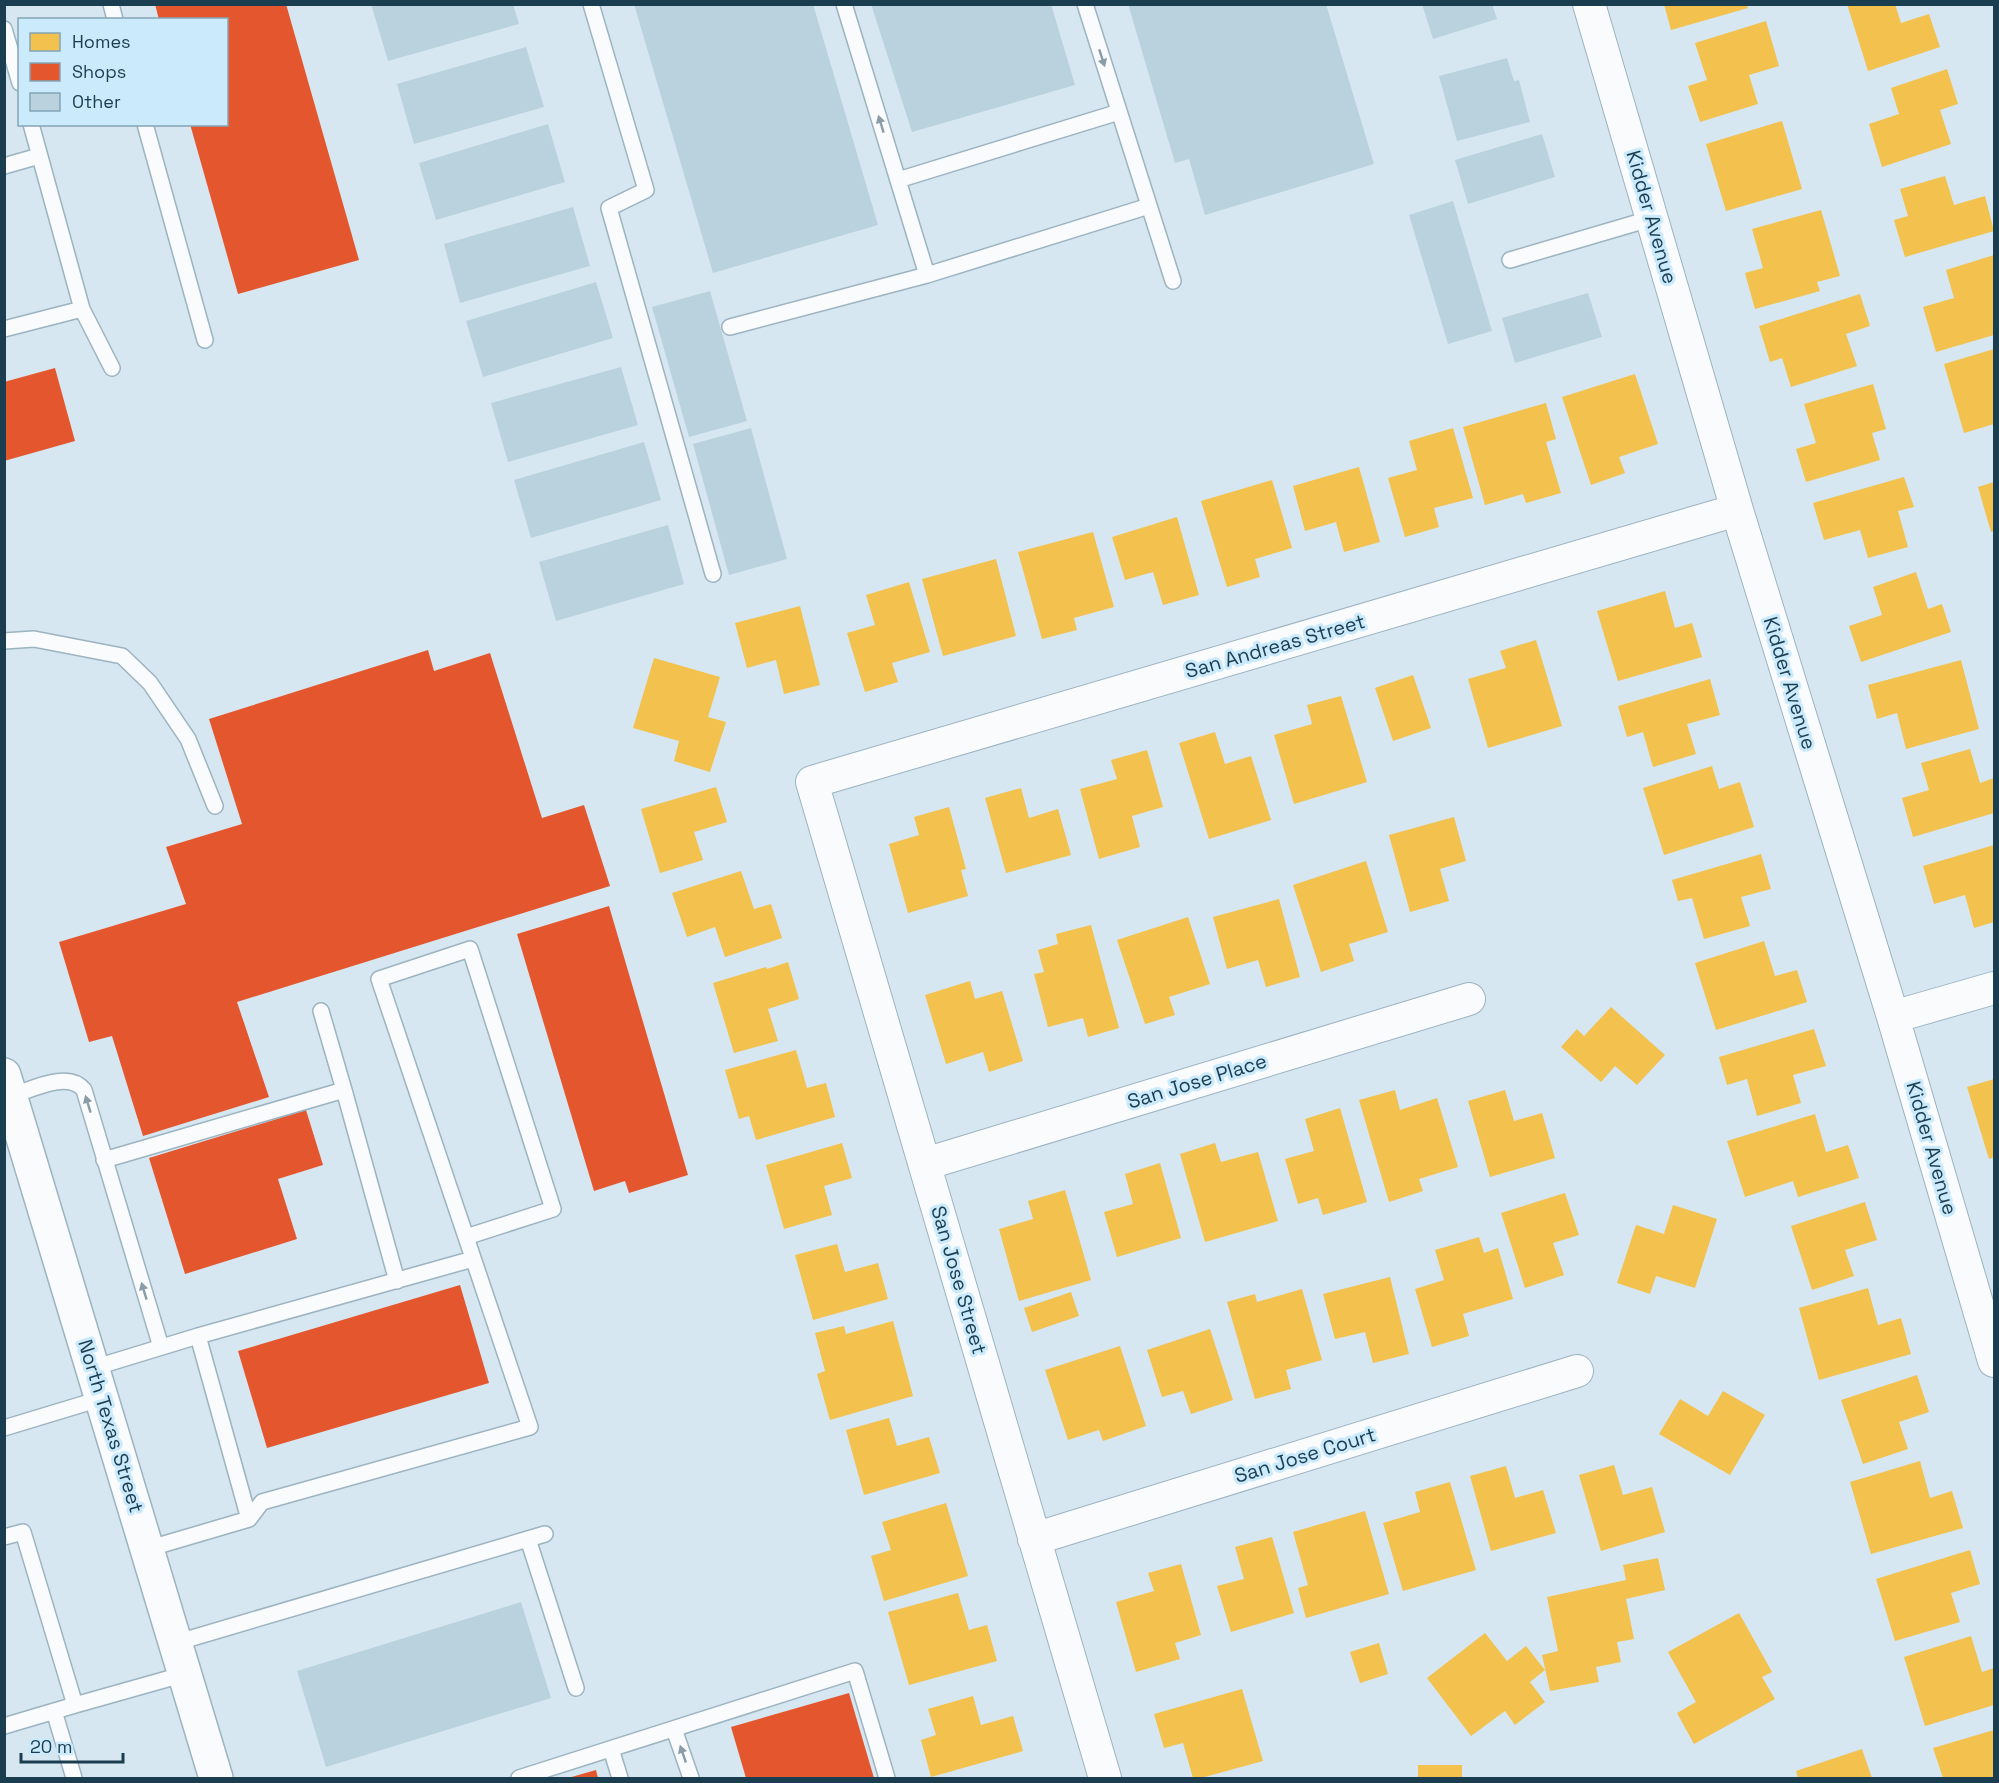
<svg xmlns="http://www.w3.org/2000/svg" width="1999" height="1783" font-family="'Space Grotesk',sans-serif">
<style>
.homes{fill:#f2c14e}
.shops{fill:#e4572e}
.building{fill:#bad2de}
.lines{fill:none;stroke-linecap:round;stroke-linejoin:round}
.service-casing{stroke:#9cb3c0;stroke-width:18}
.minor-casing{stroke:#9cb3c0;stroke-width:34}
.secondary-casing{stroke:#9cb3c0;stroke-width:36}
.service{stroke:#f9fbfd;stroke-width:15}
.minor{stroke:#f9fbfd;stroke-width:32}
.secondary{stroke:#f9fbfd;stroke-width:33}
.oneway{fill:#8a9ca6}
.labels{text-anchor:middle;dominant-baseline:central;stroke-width:6;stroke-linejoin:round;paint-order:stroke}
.street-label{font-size:20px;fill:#1a3d4f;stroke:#cbeafc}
</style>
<rect width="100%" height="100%" fill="#d6e7f1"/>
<!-- homes -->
<path class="homes" d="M1664,4H1746L1748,8L1671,30Z
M1847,4H1895L1901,23L1929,14L1940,47L1868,71Z
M1766,21L1779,66L1749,75L1758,104L1700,122L1688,86L1707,80L1695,43Z
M1947,69L1958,104L1940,110L1951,144L1882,167L1869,124L1899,114L1891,88Z
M1782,121L1802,189L1726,211L1706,144Z
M1945,176L1954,205L1985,196L1994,231L1905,257L1894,220L1908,216L1900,189Z
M1821,210L1840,276L1817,282L1820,291L1755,309L1745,273L1763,268L1752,229Z
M1994,255V335L1936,352L1923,307L1954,298L1946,270Z
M1860,294L1870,326L1846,334L1857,366L1791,387L1782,358L1770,362L1759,326Z
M1994,349V424L1964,433L1944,364Z
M1635,374L1658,444L1619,457L1625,473L1591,485L1562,397Z
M1873,384L1886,429L1872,433L1880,460L1806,482L1796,449L1816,443L1804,404Z
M1546,403L1556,439L1546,442L1561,493L1526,503L1523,494L1485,505L1463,427Z
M1453,428L1473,498L1434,508L1439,527L1405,537L1388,478L1417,470L1409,441Z
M1359,467L1380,542L1344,552L1336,522L1305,531L1293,486Z
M1904,477L1914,507L1898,511L1908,547L1868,558L1860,530L1824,540L1813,503Z
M1272,480L1292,548L1255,559L1260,577L1227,587L1201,501Z
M1994,482V531L1991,532L1978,487Z
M1177,517L1199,595L1163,605L1153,572L1125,580L1112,537Z
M1093,532L1114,607L1074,618L1077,630L1042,639L1018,552Z
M996,559L1016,636L943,656L922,579Z
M1916,572L1928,609L1942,604L1951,632L1861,662L1849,626L1882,615L1873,587Z
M909,582L930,652L892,663L898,682L865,692L847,633L875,625L866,595Z
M1665,591L1675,628L1692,623L1702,657L1618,681L1597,611Z
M800,606L820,685L784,694L776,660L747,668L735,623Z
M1536,640L1562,726L1488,748L1468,679L1506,668L1500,651Z
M654,658L720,677L708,717L726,722L710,772L674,761L679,741L633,728Z
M1961,660L1979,729L1906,749L1897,713L1877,719L1868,685Z
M1413,675L1431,728L1393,741L1375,688Z
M1710,679L1720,715L1687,724L1696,754L1653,767L1643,732L1627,737L1618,706Z
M1341,696L1367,782L1294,804L1274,735L1312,724L1307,705Z
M1215,732L1225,764L1251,756L1271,820L1209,839L1179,743Z
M1970,749L1980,783L1994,778V813L1913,837L1902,798L1929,790L1921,763Z
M1147,750L1163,807L1132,816L1140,847L1099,859L1080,789L1117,779L1111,760Z
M1712,766L1719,789L1740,782L1754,827L1664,855L1643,788Z
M716,787L727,822L694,832L703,860L660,873L641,809Z
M1021,788L1029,818L1058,809L1071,855L1006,873L985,798Z
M949,807L966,869L961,870L968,896L908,913L889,844L919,835L914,817Z
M1454,817L1466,861L1440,869L1449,901L1410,912L1389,835Z
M1994,845V922L1974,928L1965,895L1934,904L1923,866Z
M1761,854L1771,889L1741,897L1750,926L1704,939L1692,898L1678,901L1672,880Z
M1366,861L1388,932L1349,944L1354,961L1321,972L1293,885Z
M741,871L754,909L771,904L782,938L725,957L715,927L687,937L672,893Z
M1279,899L1300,977L1266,987L1258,960L1227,969L1213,917Z
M1188,917L1210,984L1169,997L1175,1015L1145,1024L1117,940Z
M1091,925L1119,1028L1088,1037L1083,1018L1048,1027L1034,974L1044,972L1038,950L1058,944L1056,934Z
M1764,941L1775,976L1797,970L1807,1002L1716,1030L1695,963Z
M788,962L799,999L768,1009L778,1041L734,1053L713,983L766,967L767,969Z
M970,981L975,999L1002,991L1023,1061L989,1072L983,1052L946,1064L925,995Z
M1611,1007L1665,1055L1637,1085L1615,1066L1601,1082L1561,1047L1577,1029L1584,1036Z
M1814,1029L1826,1066L1793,1075L1801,1103L1757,1116L1747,1079L1727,1085L1719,1057Z
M796,1050L807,1088L826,1083L835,1117L756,1140L749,1116L739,1119L725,1070Z
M1994,1079V1157L1989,1159L1967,1087Z
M1395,1090L1400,1110L1437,1098L1458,1167L1419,1179L1423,1191L1389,1202L1359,1100Z
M1505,1090L1514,1121L1542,1113L1555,1158L1490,1177L1468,1101Z
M1340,1108L1367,1202L1323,1215L1318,1198L1298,1204L1285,1159L1314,1151L1305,1119Z
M1815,1114L1826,1152L1848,1145L1859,1178L1798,1197L1793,1181L1745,1197L1727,1141Z
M842,1143L852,1178L824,1186L832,1215L784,1229L766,1165Z
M1215,1143L1221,1162L1258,1152L1278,1221L1205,1242L1180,1154Z
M1160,1163L1181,1238L1117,1257L1104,1212L1133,1204L1125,1174Z
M1065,1190L1091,1280L1019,1301L999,1229L1033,1219L1028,1201Z
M1565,1193L1579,1235L1553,1243L1564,1275L1525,1288L1501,1213Z
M1865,1202L1877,1240L1845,1250L1854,1276L1812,1290L1791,1226Z
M1673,1205L1717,1219L1695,1288L1656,1276L1650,1294L1617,1283L1636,1225L1664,1234Z
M1479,1237L1484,1253L1498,1248L1513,1299L1463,1314L1469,1336L1432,1347L1415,1289L1444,1280L1435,1250Z
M837,1244L845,1272L878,1263L888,1299L813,1320L795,1255Z
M1390,1277L1409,1354L1373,1363L1365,1332L1335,1339L1323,1294Z
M1868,1288L1878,1325L1901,1318L1911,1354L1819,1380L1799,1308Z
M1302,1289L1322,1360L1286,1370L1291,1389L1255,1399L1227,1302L1255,1294L1257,1302Z
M1071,1292L1079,1316L1032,1332L1024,1308Z
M893,1321L913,1396L830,1420L817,1374L825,1371L815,1333L844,1326L846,1334Z
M1210,1329L1233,1400L1191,1414L1183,1391L1162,1397L1147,1350Z
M1120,1346L1146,1426L1103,1441L1099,1430L1068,1440L1045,1370Z
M1917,1375L1929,1412L1899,1422L1908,1449L1863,1464L1841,1400Z
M1723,1391L1765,1415L1730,1475L1659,1434L1680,1399L1708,1416Z
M889,1418L897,1446L929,1437L940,1473L864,1495L846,1430Z
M1920,1461L1930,1498L1952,1491L1963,1528L1871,1554L1850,1482Z
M1614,1465L1623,1495L1652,1487L1665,1532L1601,1551L1579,1475Z
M1506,1466L1515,1498L1543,1490L1556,1533L1491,1551L1470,1476Z
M1450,1482L1476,1570L1403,1591L1383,1523L1420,1512L1415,1492Z
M946,1503L968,1576L884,1601L871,1556L891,1550L882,1522Z
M1365,1511L1389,1594L1306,1618L1298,1588L1308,1585L1293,1532Z
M1272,1537L1294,1613L1231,1632L1217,1586L1244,1579L1235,1547Z
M1970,1550L1980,1584L1951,1593L1960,1622L1895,1641L1876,1579Z
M1658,1558L1665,1590L1626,1599L1634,1639L1617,1642L1621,1662L1596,1667L1599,1682L1550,1691L1542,1655L1558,1651L1547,1597L1626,1580L1623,1565Z
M1181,1564L1201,1635L1175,1643L1180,1659L1136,1672L1116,1602L1154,1591L1148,1573Z
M958,1593L969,1630L987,1625L997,1661L909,1685L888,1612Z
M1739,1613L1772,1672L1762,1677L1775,1699L1694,1744L1677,1713L1696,1702L1668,1652Z
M1485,1633L1507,1661L1526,1646L1545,1670L1530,1682L1545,1702L1515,1725L1505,1711L1471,1736L1427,1678Z
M1971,1636L1982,1672L1994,1668V1705L1925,1726L1904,1657Z
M1379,1643L1388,1674L1360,1683L1350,1652Z
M1242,1689L1263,1761L1201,1778H1193L1183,1743L1164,1748L1154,1714Z
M973,1696L981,1725L1013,1716L1023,1751L931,1777L921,1740L936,1735L928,1709Z
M1994,1730V1778H1943L1933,1748Z
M1862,1749L1872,1778H1798L1796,1771Z
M1418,1765H1462V1778H1418Z"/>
<!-- shops -->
<path class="shops" d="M155,4H286L359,260L238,294L190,124H226V20H159Z
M55,368L75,441L4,461V382Z
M428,650L434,671L490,653L542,818L584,805L610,886L237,1002L269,1097L143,1136L112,1036L89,1042L59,942L186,904L166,847L242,824L209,719Z
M609,906L688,1175L629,1193L625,1181L594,1191L517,934Z
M306,1110L323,1165L278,1179L297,1239L185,1274L149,1158Z
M460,1285L489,1383L267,1448L238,1351Z
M849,1693L874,1778H746L731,1727Z
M596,1770L598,1778H568Z"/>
<!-- building -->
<path class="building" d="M371,4H513L519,24L388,61Z
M634,4H813L878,225L713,273Z
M871,4H1051L1075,85L912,132Z
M1128,4H1326L1374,164L1205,215L1189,159L1175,163Z
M1422,4H1492L1497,19L1433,39Z
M526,47L544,107L414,144L397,84Z
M1507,58L1514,81L1519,80L1530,122L1457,141L1439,76Z
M548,124L565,182L436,220L419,163Z
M1542,134L1555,177L1468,204L1455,160Z
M1453,201L1492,331L1448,344L1409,215Z
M573,207L590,266L460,303L444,244Z
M596,282L613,338L483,377L466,321Z
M710,291L747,421L689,437L652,307Z
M1588,293L1602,337L1515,363L1502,318Z
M621,367L638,425L508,462L491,403Z
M751,428L787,559L729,575L693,444Z
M644,442L661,500L531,538L514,480Z
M668,525L684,584L556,621L539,562Z
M521,1602L551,1698L326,1767L297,1671Z"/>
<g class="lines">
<!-- service casing -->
<g class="service-casing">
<path id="service" d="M111,4L115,20
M591,4L646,190L609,208L713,574
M844,4L927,275
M1085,4L1173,281
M4,29L20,83
M145,124L205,340
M4,166L39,156
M898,180L1119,112
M1510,260L1653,218
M82,309L112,368
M730,327L927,275L1149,206
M4,329L82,309L31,124
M4,641L34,639L122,656L150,683L188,739L215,806
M321,1011L344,1090
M11,1096C31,1090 68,1070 84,1090L161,1347
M104,1160L344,1090L397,1281
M198,1336L473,1259
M93,1368L198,1336L249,1519
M4,1428L103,1398
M4,1537L23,1532L75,1705L185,1674
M528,1539L576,1688
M147,1549L249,1519L262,1502L530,1427L379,979L470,949L553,1209L466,1237
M175,1643L545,1534
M54,1711L74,1778
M4,1726L75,1705
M674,1729L691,1778
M611,1749L620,1778
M519,1778L855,1671L887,1778"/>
</g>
<!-- minor casing -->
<g class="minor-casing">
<path id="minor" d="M1589,4L1737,510L1893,1017L1994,1361
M1893,1017L1994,988
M925,1164L1469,999
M1034,1539L1577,1371
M1105,1778L812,782L1737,510"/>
</g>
<!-- secondary casing -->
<g class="secondary-casing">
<path id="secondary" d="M4,1075L216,1778"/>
</g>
<!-- service -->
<use href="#service" class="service"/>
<!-- minor -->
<use href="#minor" class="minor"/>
<!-- secondary -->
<use href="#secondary" class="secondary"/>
</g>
<!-- one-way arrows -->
<defs><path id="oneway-solid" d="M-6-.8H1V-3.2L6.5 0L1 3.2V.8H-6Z" transform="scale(1.5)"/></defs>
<g class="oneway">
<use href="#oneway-solid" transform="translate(1102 58) rotate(72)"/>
<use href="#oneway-solid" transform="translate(881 124) rotate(-107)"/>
<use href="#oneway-solid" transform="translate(88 1104) rotate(-107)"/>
<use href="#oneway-solid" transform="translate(144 1291) rotate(-107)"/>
<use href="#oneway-solid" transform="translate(683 1754) rotate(-109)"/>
</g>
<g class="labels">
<!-- street labels -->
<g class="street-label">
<text transform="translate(1652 217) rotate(74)">Kidder Avenue</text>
<text transform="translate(1275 646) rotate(-16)">San Andreas Street</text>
<text transform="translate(1790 683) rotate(73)">Kidder Avenue</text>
<text transform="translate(1197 1081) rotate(-17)">San Jose Place</text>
<text transform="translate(1932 1148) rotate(74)">Kidder Avenue</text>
<text transform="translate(959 1280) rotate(74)">San Jose Street</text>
<text transform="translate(111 1426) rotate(73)">North Texas Street</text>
<text transform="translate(1305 1455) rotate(-17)">San Jose Court</text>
</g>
</g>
<!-- border -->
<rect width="1999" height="1783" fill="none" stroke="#1a3d4f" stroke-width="12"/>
<!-- legend -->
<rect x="18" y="18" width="210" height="108" fill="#cbeafc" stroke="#84a5b7" stroke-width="1.5"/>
<rect x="30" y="33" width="30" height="18" fill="#f2c14e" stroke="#84a5b7" stroke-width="1.5"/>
<text x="72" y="48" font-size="18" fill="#1a3d4f">Homes</text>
<rect x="30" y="63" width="30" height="18" fill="#e4572e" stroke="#84a5b7" stroke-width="1.5"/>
<text x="72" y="78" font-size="18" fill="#1a3d4f">Shops</text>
<rect x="30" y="93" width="30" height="18" fill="#bad2de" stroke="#84a5b7" stroke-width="1.5"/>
<text x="72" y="108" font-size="18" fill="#1a3d4f">Other</text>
<!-- scale -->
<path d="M21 1753v9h102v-9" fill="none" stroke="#1a3d4f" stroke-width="3"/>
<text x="30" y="1753" font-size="18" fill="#1a3d4f" stroke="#cbeafc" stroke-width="4.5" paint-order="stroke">20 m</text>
</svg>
